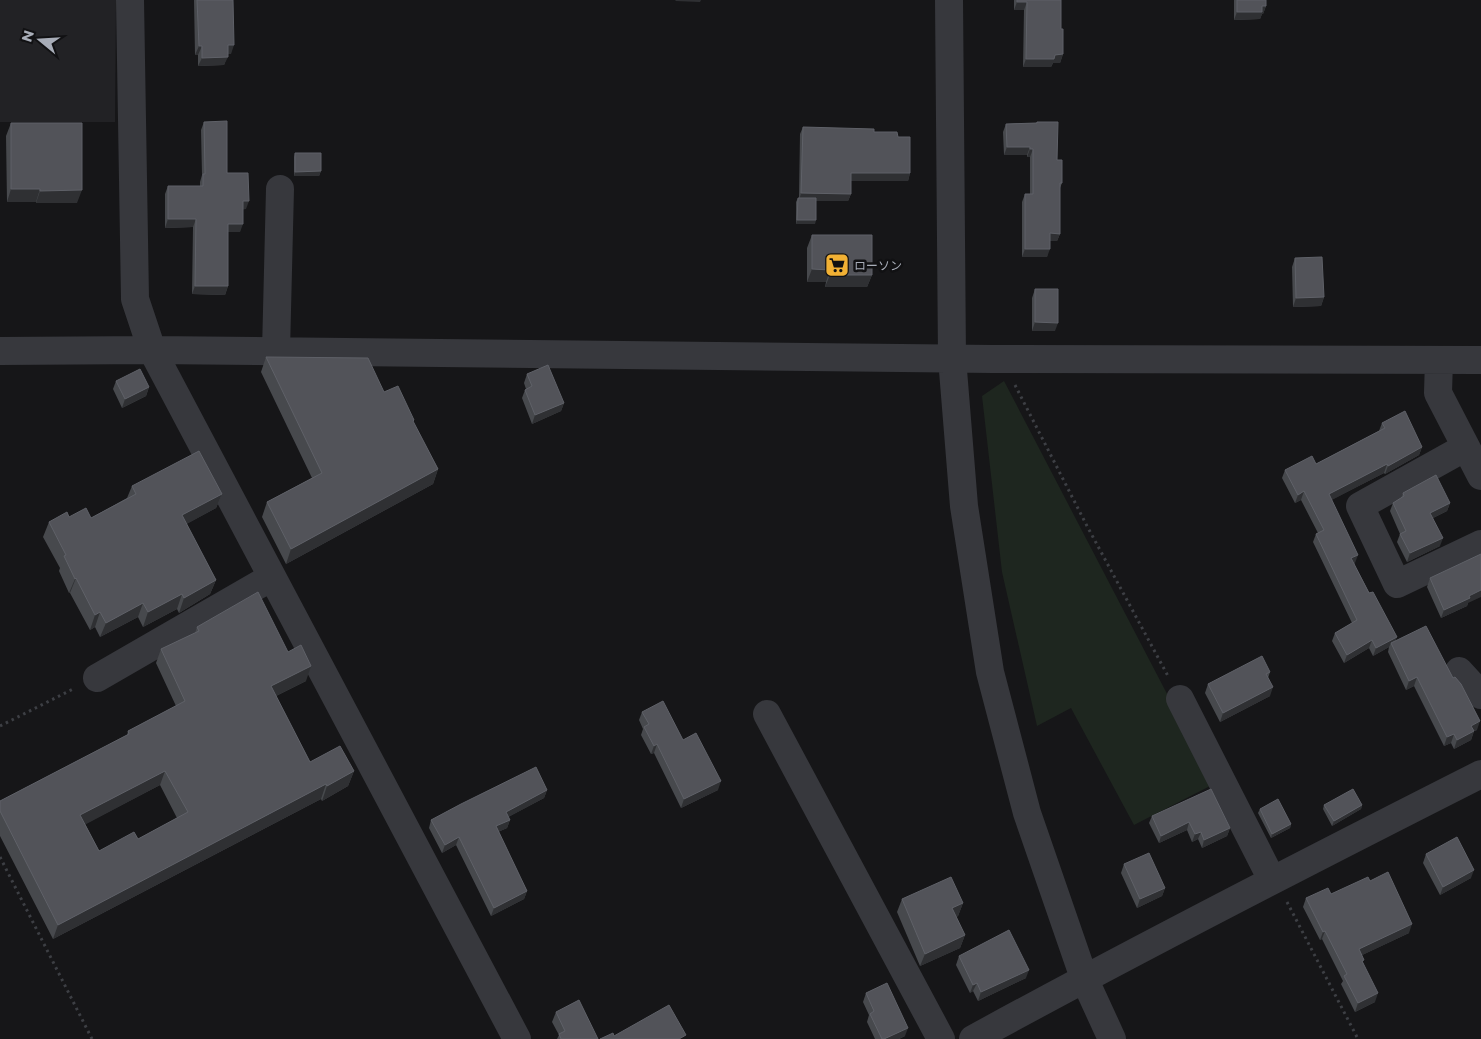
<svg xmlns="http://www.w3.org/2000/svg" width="1481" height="1039" font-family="Montserrat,'Noto Sans JP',sans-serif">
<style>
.built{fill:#222225}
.green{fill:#1e261f}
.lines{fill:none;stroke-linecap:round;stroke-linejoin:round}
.path{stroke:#3d3f44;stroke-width:3;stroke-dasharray:2.5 4;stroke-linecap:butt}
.minor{stroke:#37383d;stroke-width:28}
.wall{fill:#47494d;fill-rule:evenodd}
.shaded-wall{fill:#2f3033}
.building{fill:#525359;stroke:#5f6168;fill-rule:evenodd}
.labels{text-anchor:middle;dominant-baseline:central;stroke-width:5;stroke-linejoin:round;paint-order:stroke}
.poi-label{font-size:12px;fill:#a8adb8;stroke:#111113;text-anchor:start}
</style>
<rect width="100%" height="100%" fill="#161618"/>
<!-- built -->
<path class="built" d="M0,0H116L115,122H0Z"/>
<!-- green -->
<path class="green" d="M1004,381L1214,784L1134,825L1071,708L1037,726L1002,572L982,396Z"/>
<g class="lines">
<!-- path -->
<path class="path" d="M1015,385L1087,526L1168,676
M0,726L75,688
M0,857L92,1039
M1287,902L1358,1039"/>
<!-- minor -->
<path class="minor" d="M130,0L135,299L152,350L517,1039
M949,0L952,358L964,506L990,672L1027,813L1084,978L1112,1039
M0,351L152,350L993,359L1481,360
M276,351L280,189
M1439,360L1438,393L1481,476
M1466,447L1360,506L1397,584L1481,544
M1459,671L1481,695
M97,678L272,577
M1180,699L1272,880
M767,714L941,1039
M973,1039C1141,947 1311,860 1481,774"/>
</g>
<!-- wall -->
<path class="wall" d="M194,0H233L231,54H228L224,65L198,66V55H195Z
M1014,0H1061V29L1063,54L1060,63H1053L1051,67H1023L1024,10H1014Z
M1234,0H1266V6L1263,14H1262L1260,19L1234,20Z
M204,122L227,173L246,209H243L240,232H228V286L225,295L192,294L193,227L165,228V194L168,186H200V182L202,175L201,130Z
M1037,122L1057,160L1062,183L1060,188V234L1057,241H1050L1047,257H1022V202L1025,194H1030V157H1027V155H1004L1003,132L1006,124L1036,123Z
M11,123L77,203H36V202H7L6,136Z
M803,127L874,132L898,137L910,173L908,181H851V194L848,201H816L815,224H796V202L798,198H799L800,134Z
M295,153L321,171L319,176H294V157Z
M812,235L872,275L867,287H825L826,282H807V248Z
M1295,258L1324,297L1321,306L1293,307L1292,267Z
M1035,289L1055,331H1032V298Z
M266,357L384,392L414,420L413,422L438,469L433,484L286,564L262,517L267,502L312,478L261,372Z
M527,374L564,403L561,411L532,424L522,398L525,390L526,389L524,383Z
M116,381L149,387L146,396L122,408L113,389Z
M1382,423L1422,447L1419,455L1385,474L1384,473L1331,500L1355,563L1354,564L1395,641L1477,730L1474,731L1471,740L1454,749L1451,743L1444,746L1414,686L1406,690L1388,652L1389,647L1373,656L1369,648L1344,663L1332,641L1335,633L1352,623L1313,542L1316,534L1318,533L1301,500L1295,503L1282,478L1285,470L1316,464L1379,431Z
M132,486L222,494L216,508L186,524L216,580L210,594L179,613L177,609L143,627L138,617L100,637L95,627L90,630L70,593H69L59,571L60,568L43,537L49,522L69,517L91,518L127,498Z
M1403,493L1450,503L1447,511L1433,518L1440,546L1407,562L1397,542L1400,534L1390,511L1393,503L1401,498Z
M1430,578L1468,603L1467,606L1441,618L1427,587Z
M197,627L288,652L306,681L276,696L310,762L354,771L348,786L322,801L321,799L53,939L0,836V801L127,735L128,731L176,706L156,663L161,649L195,633ZM160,785L177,818L138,839L99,851L85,824Z
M1270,672L1268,678L1270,696L1220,722L1205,693L1208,684Z
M642,712L683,740L718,790L681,808L654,753L651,754L641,735L643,729L639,720Z
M547,790L544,798L508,817L510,820L507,828L498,832L527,891L524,899L491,916L456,845L442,853L429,828L431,820Z
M1324,805H1362L1361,809L1332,826L1323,809Z
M1260,809L1291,824L1290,828L1271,838L1258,813Z
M1152,816L1230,828L1227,836L1202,848L1198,839L1192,842L1187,830L1159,843L1149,823Z
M1426,854L1471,878L1440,895L1423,863Z
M1124,864L1165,888L1162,896L1137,908L1121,873Z
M1370,881L1409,933L1362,955L1363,963L1375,1002L1355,1012L1341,984L1343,981L1322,939L1320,940L1303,907L1306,898L1331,894Z
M902,899L963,903L958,916L956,917L965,935L960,948L920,966L897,912Z
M959,956L1026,978L978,1001L973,991L970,993L956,965Z
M866,993L905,1036L899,1039H875L867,1022L869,1015L863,1002Z
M556,1012L598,1039H557L559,1035L552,1022Z"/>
<!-- shaded-wall -->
<path class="shaded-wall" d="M676,0H701L700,2L675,1Z
M1017,2H1027L1024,10H1014Z
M1262,6H1266L1263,14H1262L1260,19L1234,20L1237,12Z
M228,45H234L231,54H224Z
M199,46H202L198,55H195Z
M1063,54L1060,63H1053L1051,67H1023L1026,59L1055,55Z
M228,57L224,65L198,66L202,58Z
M1007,147H1030L1027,155H1004Z
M1030,149H1033L1030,157H1027Z
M321,171L319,176H294L295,172Z
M851,173H910L908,181H848Z
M11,189H40L36,202H7Z
M82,190L77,203H36L40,191Z
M801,193L851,194L848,201H799Z
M243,201H249L246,209L240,210Z
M168,219H196L193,227L165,228Z
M797,220H816L815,224H796Z
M228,224H243L240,232H225Z
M1050,233L1060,234L1057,241H1047Z
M1025,249H1050L1047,257H1022Z
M812,269L830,270L826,282H807Z
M830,275H872L867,287H825Z
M195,286H228L225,295L192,294Z
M1324,297L1321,306L1293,307L1296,298Z
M1035,322L1058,323L1055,331H1032Z
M149,387L146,396L122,408L125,399Z
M564,403L561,411L532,424L535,415Z
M1422,447L1419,455L1385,474L1388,466Z
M1387,464L1384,473L1326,503L1329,494Z
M438,469L433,484L286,564L291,549Z
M1304,491L1301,500L1295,503L1298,495Z
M222,494L216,508L176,530L182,515Z
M1450,503L1447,511L1427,521L1430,513Z
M1443,538L1440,546L1407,562L1410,553Z
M1358,555L1355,563L1348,566L1351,558Z
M76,578L70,593H69L75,579Z
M216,580L210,594L179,613L184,598Z
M1481,590V597L1468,603L1467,606L1441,618L1444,610Z
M182,594L177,609L143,627L148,612Z
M143,603L138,617L100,637L106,623Z
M100,612L95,627L90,630L95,615Z
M1397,637L1394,645L1391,643L1389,647L1373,656L1376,648Z
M1372,640L1369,648L1344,663L1347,655Z
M311,666L306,681L266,701L271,686Z
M1417,677L1414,686L1406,690L1409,681Z
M1273,687L1270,696L1220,722L1223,713Z
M1480,721L1477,730L1474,731L1471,740L1454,749L1457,740L1471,726Z
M1454,734L1451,743L1444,746L1447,737Z
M657,744L654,753L651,754L654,746Z
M165,771L160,785L75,830L80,815Z
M354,771L348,786L322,801L327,786Z
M721,781L718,790L681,808L684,799Z
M326,784L321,799L53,939L58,925Z
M547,790L544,798L503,820L506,812Z
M1362,805L1361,809L1332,826L1334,821Z
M510,820L507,828L493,834L496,826Z
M1189,822L1187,830L1159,843L1161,836Z
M1291,824L1290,828L1271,838L1272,834Z
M1230,828L1227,836L1202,848L1204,840Z
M1201,832L1198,839L1192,842L1195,834Z
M459,837L456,845L442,853L445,845Z
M1474,870L1471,878L1440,895L1443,887Z
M1165,888L1162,896L1137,908L1140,899Z
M527,891L524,899L491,916L494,908Z
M963,903L958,916L947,921L952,908Z
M1412,924L1409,933L1356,958L1359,949Z
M1325,931L1322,939L1320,940L1323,932Z
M965,935L960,948L920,966L925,954Z
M1029,970L1026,978L978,1001L981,992Z
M977,983L973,991L970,993L973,985Z
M1378,993L1375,1002L1355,1012L1358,1003Z
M908,1028L905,1036L899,1039H884Z"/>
<!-- building -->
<path class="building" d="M197,0H233L234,45H228V57L202,58V46H199Z
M1017,0H1061V29H1063V54L1055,55L1054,59H1026L1027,2H1017Z
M1237,0H1266V6H1262V12H1237Z
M227,121V173H248L249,201H243V224H228V286H195L196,219H168V186H203V174H205L204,122Z
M1037,122H1058L1057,160H1062V183H1060V234L1050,233V249H1025V194H1033V149H1030V147H1007L1006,124L1037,123Z
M11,123H82V190L40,191V189H11Z
M803,127L874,129V132H897L898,137H910V173H851V194L801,193Z
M295,153H321V171L295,172Z
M798,198H816V220H797Z
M812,235H872V275H830V270L812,269Z
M1322,257L1324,297L1296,298L1295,258Z
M1035,289H1058V323L1035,322Z
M266,357L368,358L384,392L398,386L414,420L413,421L438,469L291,549L267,502L322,473Z
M548,365L564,403L535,415L525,390L532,386L527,374Z
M140,369L149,387L125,399L116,381Z
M1405,411L1422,447L1388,466L1387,464L1329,494L1358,555L1351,558L1369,593L1373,592L1397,637L1376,648L1372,640L1347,655L1335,633L1357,620L1316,534L1324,530L1304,491L1298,495L1285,470L1312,456L1316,464L1385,428L1382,423Z
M199,451L222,494L182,515L216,580L184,598L182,594L148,612L143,603L106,623L100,612L95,615L76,578L75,579L64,556L66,555L49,522L67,512L69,517L86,508L91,518L136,494L132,486Z
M1436,475L1450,503L1430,513L1443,538L1410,553L1400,534L1406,531L1393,503L1404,496L1403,493Z
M1481,554V590L1469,596L1470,598L1444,610L1430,578Z
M258,592L288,652L301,645L311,666L271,686L310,762L340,746L354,771L327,786L326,784L58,925L0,811V801L129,734L128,731L185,701L161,649L199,631L197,627ZM165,771L188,812L138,839L134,832L99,851L80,815Z
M1426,626L1453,678L1455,677L1461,684L1480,721L1471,726L1474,731L1457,740L1454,734L1447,737L1417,677L1409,681L1391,643Z
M1262,656L1270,672L1266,674L1273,687L1223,713L1208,684Z
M663,701L683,740L696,733L721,781L684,799L657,744L654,746L644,727L649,724L642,712Z
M536,767L547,790L506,812L510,820L496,826L527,891L494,908L459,837L445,845L431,820L461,804Z
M1211,789L1230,828L1204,840L1201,832L1195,834L1189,822L1161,836L1152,816Z
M1353,789L1362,805L1334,821L1324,805Z
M1278,799L1291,824L1272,834L1260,809Z
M1457,837L1474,870L1443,887L1426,854Z
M1149,853L1165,888L1140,899L1124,864Z
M1388,872L1412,924L1359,949L1364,960L1362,961L1378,993L1358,1003L1344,976L1347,974L1325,931L1323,932L1306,898L1328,888L1331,894L1368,877L1370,881Z
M951,877L963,903L952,908L965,935L925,954L902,899Z
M1009,930L1029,970L981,992L977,983L973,985L959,956Z
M887,983L908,1028L884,1039H882L870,1014L874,1011L866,993Z
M579,1000L598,1039H561L559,1034L565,1031L556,1012Z
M669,1005L686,1035L679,1039H600L613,1033L614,1036Z"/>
<!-- icons -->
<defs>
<g id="supermarket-square" transform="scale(1.25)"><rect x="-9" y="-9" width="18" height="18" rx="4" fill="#f2b134" stroke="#111113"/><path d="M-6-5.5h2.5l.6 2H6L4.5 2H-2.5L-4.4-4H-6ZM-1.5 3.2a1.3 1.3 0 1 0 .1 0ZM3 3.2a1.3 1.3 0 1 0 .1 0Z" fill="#111"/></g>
</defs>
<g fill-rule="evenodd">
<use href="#supermarket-square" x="837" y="265"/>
</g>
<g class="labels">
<!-- poi labels -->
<g class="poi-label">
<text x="854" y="265">ローソン</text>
</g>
</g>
<!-- north arrow -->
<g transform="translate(40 40) rotate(288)" stroke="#111113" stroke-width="4" paint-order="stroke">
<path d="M0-4L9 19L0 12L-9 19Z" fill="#a8adb8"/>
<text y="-8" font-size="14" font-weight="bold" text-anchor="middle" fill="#a8adb8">N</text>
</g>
</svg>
